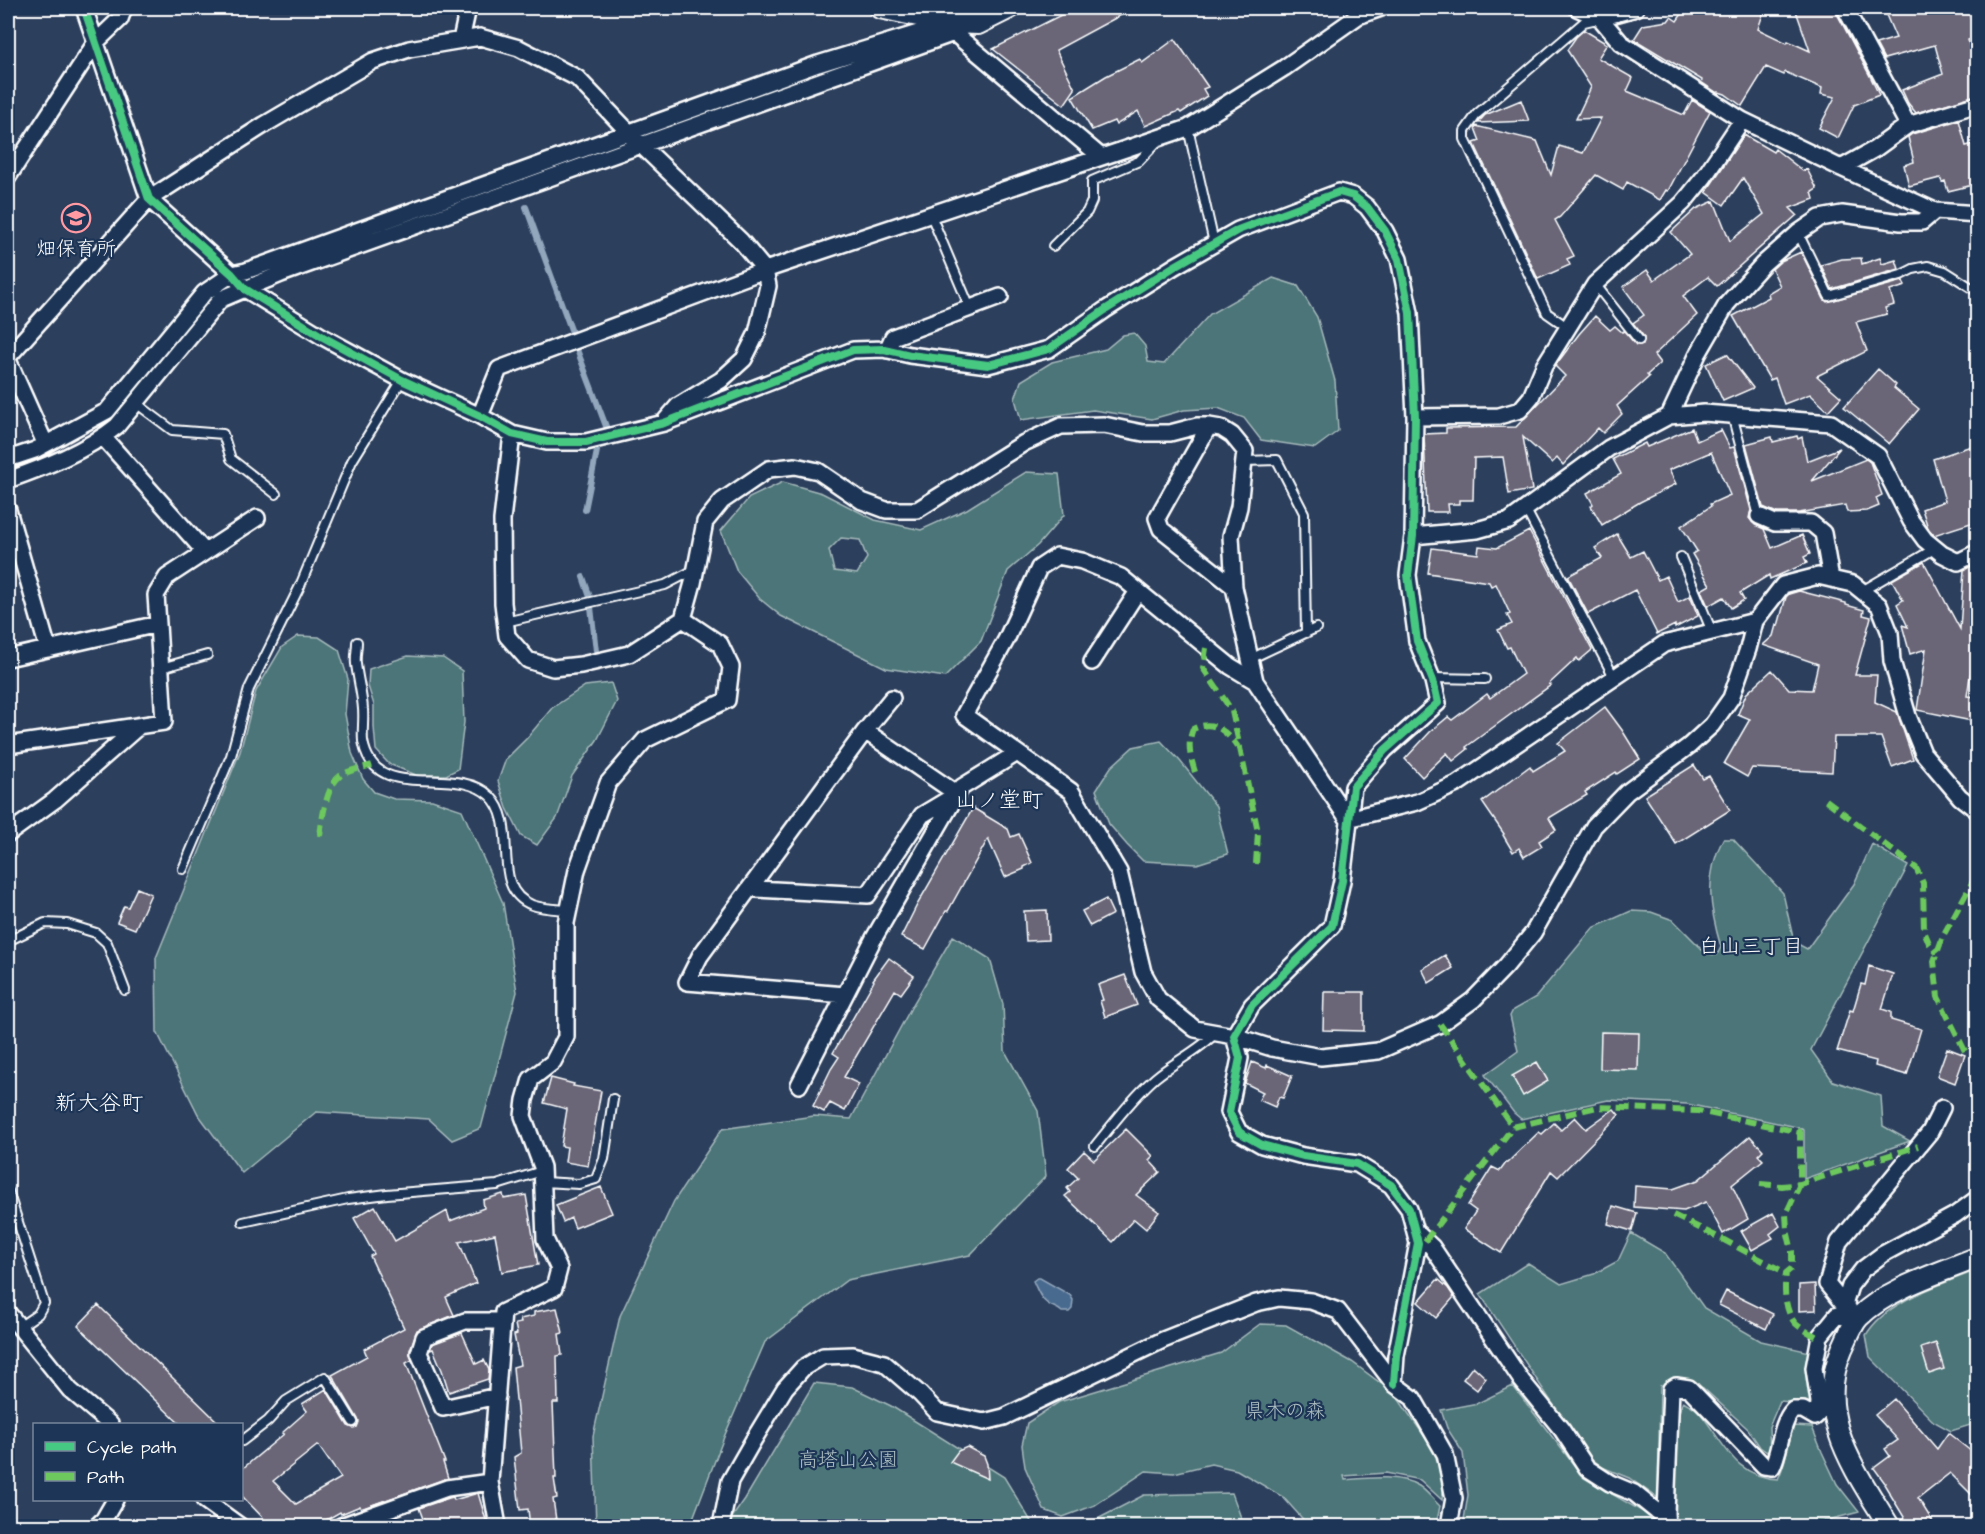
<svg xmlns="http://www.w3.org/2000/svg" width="1985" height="1534" font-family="'Architects Daughter','Klee One',sans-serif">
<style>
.green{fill:#4c7478;stroke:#a6babc;stroke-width:1.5;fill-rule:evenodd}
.water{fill:#496a8f;stroke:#92a6bc;stroke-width:1.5}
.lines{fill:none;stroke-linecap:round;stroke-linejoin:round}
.stream{stroke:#92a6bc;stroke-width:6}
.building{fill:#6a6577;stroke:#fff;stroke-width:1.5;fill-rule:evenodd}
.service-casing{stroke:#fff;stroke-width:12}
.minor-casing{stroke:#fff;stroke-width:20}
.tertiary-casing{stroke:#fff;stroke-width:24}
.service{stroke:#1d3557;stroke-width:8}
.minor{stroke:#1d3557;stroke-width:15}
.tertiary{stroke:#1d3557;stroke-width:20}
.quiet{stroke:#6dc95d;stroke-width:6;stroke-dasharray:12 6;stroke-linecap:butt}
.cycleway-casing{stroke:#1d3557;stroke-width:11}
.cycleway{stroke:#46c982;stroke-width:8}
.labels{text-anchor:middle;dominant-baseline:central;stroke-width:4.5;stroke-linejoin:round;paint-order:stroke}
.poi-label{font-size:20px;fill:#fff;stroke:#1d3557}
.park-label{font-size:20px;fill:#aec0c2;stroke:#1d3557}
.neighbourhood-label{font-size:21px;fill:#fff;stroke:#1d3557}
.quarter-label{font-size:22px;fill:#fff;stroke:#1d3557}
</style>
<rect width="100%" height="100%" fill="#2c3f5d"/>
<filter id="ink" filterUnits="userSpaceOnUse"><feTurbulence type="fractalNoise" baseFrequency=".0167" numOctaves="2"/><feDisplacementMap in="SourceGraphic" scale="12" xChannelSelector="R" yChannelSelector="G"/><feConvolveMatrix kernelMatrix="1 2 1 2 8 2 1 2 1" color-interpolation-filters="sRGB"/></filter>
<g filter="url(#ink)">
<!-- green -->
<path class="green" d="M1273,278L1298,286L1317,317L1335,381L1338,431L1315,448L1261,440L1244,418L1218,408L1184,410L1152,419L1093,410L1021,420L1015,399L1021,381L1052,362L1106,349L1123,335L1134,333L1145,346L1148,362L1164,364L1210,314Z
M1026,472L1059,474L1064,515L1038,545L1008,571L981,641L945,677L886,668L781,616L760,599L737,571L721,531L749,498L783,482L822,493L875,520L921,530L967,509ZM841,538L860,540L867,558L857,574L834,571L829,550Z
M298,636L319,637L339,650L348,679L345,714L352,753L363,779L374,792L394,799L432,800L462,810L503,903L517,992L481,1128L452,1140L429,1119L316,1112L242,1173L198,1114L157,1032L156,958L240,752L256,691L282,647Z
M408,656L443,658L462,671L464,722L458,769L446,775H416L389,764L376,750L374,727V705L368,686L369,669Z
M611,683L617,701L597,740L572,776L557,818L537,845L521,836L507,808L498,781L506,759L527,738L552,708L585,686Z
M1161,741L1180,761L1216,806L1228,854L1197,864L1143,861L1127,845L1109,824L1096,790L1111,767L1133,747Z
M1723,839H1733L1783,893L1794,942L1807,949L1854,884L1872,844L1908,866L1811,1050L1833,1081L1881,1096L1883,1126L1910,1141L1804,1179V1130L1797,1127L1687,1104L1608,1100L1521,1119L1514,1113L1485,1075L1518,1051L1510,1016L1513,1010L1536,997L1593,928L1631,911L1651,912L1673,920L1707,954L1717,955L1721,947C1710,910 1704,875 1723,839Z
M953,936L990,959L1003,1004L1005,1051L1038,1111L1046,1176L970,1255L847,1280L765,1342L724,1437L690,1526H596L593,1436L620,1316L674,1201L722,1129L814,1116L851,1119L912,1006Z
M1631,1233L1665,1253L1704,1308L1761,1341L1810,1352L1812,1404L1780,1401L1769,1427L1770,1454L1760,1447L1748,1429L1703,1388L1678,1377L1660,1386L1658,1498L1629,1478L1602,1467L1586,1454L1480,1294L1528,1263L1561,1284L1594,1274L1618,1261Z
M1977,1270V1423L1951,1431L1933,1421L1870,1357L1866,1335C1888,1299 1940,1286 1977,1270Z
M1260,1324L1286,1325L1352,1362L1395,1394L1436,1453L1444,1483L1442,1500L1420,1480L1386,1473L1344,1476L1345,1480C1367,1478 1400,1474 1419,1486C1427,1491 1433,1500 1440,1506L1436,1526H1309L1283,1497L1237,1470L1211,1464L1174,1473L1146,1471L1095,1505L1063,1517L1044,1510L1025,1467L1022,1445L1027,1423L1059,1402L1221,1353Z
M814,1383L852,1387L891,1406L1004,1477L1032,1523L1039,1526H726L745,1499Z
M1513,1386L1584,1478L1652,1517L1655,1526H1463L1468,1495L1463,1453L1447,1428L1441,1410L1478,1403Z
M1683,1401C1688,1404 1695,1407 1699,1412C1724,1441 1733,1477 1778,1479C1787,1461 1787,1444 1794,1426L1812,1427L1822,1452L1837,1484L1859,1512L1805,1526H1676L1675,1497L1679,1412Z
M1232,1493L1244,1526H1084L1144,1495Z"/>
<!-- water -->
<path class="water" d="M1037,1278H1040L1070,1295L1073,1300L1072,1309L1069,1312H1062C1057,1307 1054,1308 1048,1304C1040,1299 1037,1289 1033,1281Z"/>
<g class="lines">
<!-- stream -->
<path class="stream" d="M526,207L573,335
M576,347L607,429
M585,510L597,451
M583,577L590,597
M591,607L596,651"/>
</g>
<!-- building -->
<path class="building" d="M1075,8H1134L1056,50L1075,89L1064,105L993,49Z
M1686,8H1765L1758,29L1787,43L1788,41L1810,51L1795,8H1834L1871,78L1879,95L1854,105L1838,138L1819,128L1835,97L1821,94L1822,88L1785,72L1784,75L1766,67L1742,106L1725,94L1719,92V94L1701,82L1702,80L1634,39L1643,25L1668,21L1671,17L1677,21Z
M1883,8H1968L1976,38L1968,40L1977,71V95L1916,113L1908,103L1902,90L1943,74L1935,45L1884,59L1876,44L1896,38Z
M1584,30L1607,44L1598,58L1633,78L1627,91L1684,115L1692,100L1710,111L1668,191L1666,190L1660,200L1627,182L1623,190L1596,175L1560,217L1555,220L1574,256L1567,259L1570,265L1538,279L1474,143L1480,141L1475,128L1476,126L1537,141L1551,175L1559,146L1583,153L1601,118L1576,119L1591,87L1567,50L1576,37Z
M1175,39L1208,87L1203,89L1207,96L1181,113L1179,111L1145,126L1138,111L1116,125L1114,121L1092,130L1072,97L1106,76L1140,59L1142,63Z
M1521,100L1529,121L1478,123L1485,115Z
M1959,120L1966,146L1977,143V184L1948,191L1945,181L1942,182L1940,178L1909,186L1904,165L1914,162L1908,137L1912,134Z
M1744,135L1773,152L1775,149L1803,171L1807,169L1817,189L1812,192L1814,199L1790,208L1797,215L1717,286L1708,277L1683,296L1697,315L1654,355L1660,363L1647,375L1649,377L1617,406L1622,414L1603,433L1598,428L1563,465L1557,458L1552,463L1523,437L1532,490L1509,494L1503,457L1474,458L1473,500H1459V504H1448L1449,512H1427L1424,434L1446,433V428L1516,427L1565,376L1555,366L1579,334L1595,316L1610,330L1615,326L1622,332L1624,331L1636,345L1643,344L1644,337L1633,323L1644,315L1623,287L1647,270L1654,280L1690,254L1671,232L1696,209L1714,201L1730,241L1764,214L1743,178L1724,205L1706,192Z
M1801,252L1824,299L1827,302L1903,281L1905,286L1890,291L1894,305L1885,308L1887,314L1856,322L1867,351L1817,376L1841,397L1828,411L1810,394L1784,404L1775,378L1770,380L1733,316L1769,297L1768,293L1780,286L1772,269L1781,261Z
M1861,258L1862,264L1880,258L1882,264L1896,260L1899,269L1832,289L1821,265L1842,259Z
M1727,354L1753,388L1723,401L1706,364Z
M1878,369L1896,385L1894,388L1919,409L1889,444L1844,407Z
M1692,428L1697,441L1721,430L1730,448L1734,447L1751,510L1749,518L1755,525L1764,529L1772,548L1802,535L1810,554L1804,557L1807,563L1770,579L1769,575L1740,593L1744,600L1731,608L1724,597L1708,606L1701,590L1710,585L1692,554L1697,551L1681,526L1711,506L1710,504L1730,495L1711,452L1669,470L1676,484L1640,502L1602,525L1591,506L1593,504L1587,493L1621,474L1613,459L1645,443L1647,447Z
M1797,436L1798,439L1802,437L1807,461L1840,448L1812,481L1866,459L1870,462L1882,495L1876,498L1879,506L1867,511L1847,512L1845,505L1799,513H1777L1763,507L1746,444L1772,437L1773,442Z
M1977,444V521L1934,535L1928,528L1922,509L1945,501L1933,459Z
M1529,531L1592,650L1579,661L1577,658L1549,684L1551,685L1466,747L1468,749L1453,761L1447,753L1422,777L1405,759L1430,732L1448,717L1452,720L1487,694L1490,698L1523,674L1510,647L1507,648L1498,630L1512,624L1507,615L1510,614L1496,584L1491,586L1489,582L1428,573L1432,548L1478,554L1479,546L1497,548Z
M1617,534L1631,557L1643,551L1658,580L1666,576L1678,602L1690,596L1698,616L1675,628V625L1657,634L1635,590L1588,614L1568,576L1602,558L1595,548Z
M1924,562L1960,629L1964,570L1977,563V665L1972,664L1967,696L1977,697V722L1917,710L1926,649L1910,654L1902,625L1908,627L1897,604L1903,600L1892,580Z
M1799,591L1846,603V605L1864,610L1863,615L1871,617L1855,675H1877L1875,702L1897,712L1913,759L1892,767L1881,737H1834L1832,772L1752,768L1747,777L1724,764L1750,719L1738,714L1746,694L1772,670L1789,689L1812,690L1818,664L1763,645L1773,636L1776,625L1778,626L1786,597L1789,594Z
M1605,707L1622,730L1640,759L1617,774L1616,772L1585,792L1587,795L1549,818L1556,830L1539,841L1542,846L1524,857L1519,848L1513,852L1503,835L1504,834L1482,802L1530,766L1533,771L1565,751L1558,743Z
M1694,765L1703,779L1709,776L1730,810L1676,844L1645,796Z
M973,808L1008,829L1011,837L1019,834L1032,863L1024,867V869L1005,877L988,839L948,911H946L925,949L901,937L917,905Z
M137,888L151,894L135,929L117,922L124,906L128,907Z
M1106,899L1113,914L1090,926L1082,911Z
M1047,910L1048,940L1026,941L1024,911Z
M1445,955L1453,968L1429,983L1422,969Z
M889,958L914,976L901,994L895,990L844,1077L859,1084L845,1111L830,1103L824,1112L813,1106L831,1069L839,1057L833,1053L874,981L873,980Z
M1869,966L1893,974L1882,1009L1891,1012V1020L1921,1029L1907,1075L1875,1066L1876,1061L1837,1051L1850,1010L1853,1011L1861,984L1865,985Z
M1125,975L1137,1005L1105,1017L1100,1001L1103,1000L1098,985Z
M1324,992H1364V1031L1323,1030Z
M1601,1032L1639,1033L1638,1070L1600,1069Z
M1947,1048L1965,1055L1955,1083L1937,1076Z
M1252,1062L1266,1068L1267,1065L1292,1076L1283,1098L1279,1097L1275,1107L1259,1100L1263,1092L1245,1083Z
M1537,1062L1548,1081L1523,1096L1512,1076Z
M551,1078L574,1084L573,1086L601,1091L588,1166L565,1162L567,1147L561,1146L567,1109L544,1103Z
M1614,1109L1619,1115L1558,1177L1551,1171L1501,1253L1464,1229L1476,1211L1468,1205L1492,1167L1500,1171L1506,1163H1507L1539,1132L1542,1134L1554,1123L1561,1130L1575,1117L1586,1129Z
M1126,1129L1153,1156L1149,1160L1160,1172L1136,1195L1159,1212L1146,1229L1134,1219L1113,1242L1065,1196L1070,1192L1067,1188L1078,1178L1068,1168L1084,1151L1094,1160Z
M1750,1136L1763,1150L1758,1155L1763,1160L1732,1185L1748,1219L1723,1234L1706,1202L1684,1211L1634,1207L1635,1186L1673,1189L1698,1180Z
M601,1187L612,1213L575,1228L571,1218L563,1222L556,1205Z
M503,1194L504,1199L526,1195L538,1265L502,1272L495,1234L459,1242L476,1283L446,1297L454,1315L417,1330L410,1350L412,1360L406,1363L445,1462H443L448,1478L361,1509L360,1506L341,1514L340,1512L314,1527H272L242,1496V1469L284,1434L282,1433L307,1411L302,1404L326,1389L348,1426L353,1428L357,1427L359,1422L358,1419L332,1375L367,1356L364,1349L404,1328L370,1256L374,1254L354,1218L375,1206L395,1241L447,1211L450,1221L484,1208L483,1200ZM318,1445L341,1478L296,1504L273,1481Z
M1613,1206L1637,1213L1632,1231L1608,1224Z
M1773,1213L1780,1226L1770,1234L1773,1238L1752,1250L1741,1231Z
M1438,1279L1448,1288L1454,1297L1436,1318L1418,1302Z
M1815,1284L1816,1310L1799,1311V1285Z
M1726,1291L1773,1314L1766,1329L1719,1305Z
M98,1305L221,1425H181L78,1326Z
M557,1308L563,1333L559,1334L562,1355L557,1356L558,1403H553L556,1478H554L557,1498L553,1499L557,1527H530L528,1509L520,1510L514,1457L521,1453L513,1367L520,1365L514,1335L517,1334L515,1324L521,1323L520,1319L534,1316V1312Z
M462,1333L476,1364L484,1360L489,1370L488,1379L449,1392L442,1370L433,1349L430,1350L432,1344Z
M1936,1343L1944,1369L1929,1374L1921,1348Z
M1473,1366L1486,1378L1477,1390L1463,1379Z
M1894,1399L1937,1449L1948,1433L1977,1456V1500L1950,1473L1918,1498L1936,1527H1910L1884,1484L1885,1483L1874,1468L1890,1456L1885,1449L1898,1440L1875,1415Z
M967,1447L984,1456L987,1464L988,1479L950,1462L958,1451Z
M478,1493L488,1527H426L419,1508L449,1498L453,1497L454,1500Z"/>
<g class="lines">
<!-- service casing -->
<g class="service-casing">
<path id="service" d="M1188,128L1214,243
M930,213L970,308
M1798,233L1829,296L1901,275L1913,269L1928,266L1945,271L1978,292
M1053,246L1087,212L1092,201V181L1139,161L1157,142
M1595,284L1639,340
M1567,327L1547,313L1465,139V131L1477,114L1584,22L1597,19
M136,403L172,430L223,434L231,459L276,494
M1732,415L1759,516
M1244,461L1277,460L1304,513L1306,633
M1526,510L1614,677
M1681,557L1712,632
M1862,591L1934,549
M505,622L665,585L694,570
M357,642C357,649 355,657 356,664C358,680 362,694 363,709C364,720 362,731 363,741C374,806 455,762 490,796C521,826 488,888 532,905C543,909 557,909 568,910
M1250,659L1316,628
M161,668L207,655
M1432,678L1485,679
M183,869L231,756L249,689L300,586L352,461L402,380
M8,941L45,923L67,924L96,933L107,943L125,990
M1095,1146C1114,1123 1132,1098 1155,1078C1174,1062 1198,1051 1216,1033
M543,1182L579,1184L596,1179L604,1159L613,1099
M8,1191L44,1303L38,1314L19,1327
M243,1222L348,1199L387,1194L497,1185L542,1171
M242,1441L268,1421L286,1401L325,1377L353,1422"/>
</g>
<!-- minor casing -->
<g class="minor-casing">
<path id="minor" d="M84,8L149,199L232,274L245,289L323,337L402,380L480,416L512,434L547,442H586L664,423L853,350L884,349L910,355L988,365L1049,349L1105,310L1175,266L1238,230L1339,192L1353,196L1367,207L1385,231L1399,259L1410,313L1415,417L1413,536L1408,575L1417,641L1433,681L1438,703L1385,750L1353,787L1342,881L1332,926L1252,1005L1234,1036L1240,1058L1229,1112L1239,1132L1262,1145L1303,1156L1357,1164L1391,1185L1409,1209L1418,1243L1396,1356L1394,1384
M1577,8L1600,18L1636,8
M1593,8L1600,18L1621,43L1742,120L1841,168L1935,211L1978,214
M1845,8L1908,125
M461,40L468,8
M1841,168L1875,149L1908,125L1978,104
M8,177L96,42L120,19L124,8
M887,350L893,337L1000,297
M8,357L149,199L264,125L373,61L409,49L480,37L519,48L577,78L641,145L741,241L765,270L768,286L757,333L744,359L721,380L678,406L666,420
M8,360L45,443
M480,416L499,369L765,270L1188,128L1284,68L1358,16L1381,8
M1669,416L1698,354L1727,304L1763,264L1798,233L1820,218L1842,214L1901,222H1922L1935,211
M1415,417L1499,416L1520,410L1531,397L1544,366L1595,284L1683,203L1704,177L1742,120
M1209,426L1157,518L1161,529L1234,587
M512,434L502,520L503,603L507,636L528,660L553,668L581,665L629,654L683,619L693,583L705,522L722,501L769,469L795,466L818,471L862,501L886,510H917L1024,443L1061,426L1104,425L1143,433H1170L1197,426H1209L1221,428L1232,435L1245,451L1239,507L1231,536L1234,587L1255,681L1348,819
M103,437L205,552
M8,459L35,450L107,411L204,293L232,274L246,271L818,64L951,23L954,33L1100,156
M8,480C45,467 86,451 117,426L221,299L281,274L954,33
M8,510L48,649
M1759,516L1775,523H1811L1823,533L1831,579
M1413,536L1477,530L1509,521L1609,448L1669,416L1704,413L1831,423L1878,456L1911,521L1925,540L1942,554L1958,562L1978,552
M158,624L156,595L167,577L257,518
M8,658L158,624L164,722L8,745
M1092,662L1138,591
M1255,681L1230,666L1121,577L1082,561L1057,556L1039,568L1006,640L964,715L1071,791L1119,872L1143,972L1158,999L1195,1029L1234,1036L1272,1048L1321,1057L1378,1051L1440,1024L1473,1000L1506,966L1533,933L1594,826L1627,792L1689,746L1712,725L1731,698L1748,649L1755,621L1783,585L1818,576L1853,584L1879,605L1890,633L1892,661L1908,716L1923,753L1960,797L1978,811
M1348,819L1417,802L1457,784L1664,644L1755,621
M8,834L55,800L139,726
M756,889L868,895L922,815L957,794L865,731
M845,995L687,982L700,956L865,731L892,698
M799,1085L874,938L957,794L962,787L1017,753
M1415,1231L1432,1247L1522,1381L1562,1430L1587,1468L1610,1483L1634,1493L1666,1519
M1844,1305L1827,1284L1839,1242L1930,1132L1942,1108
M1849,1309L1844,1305L1850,1286L1863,1269L1883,1254L1955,1215L1978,1198
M8,1313L70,1390L110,1424
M497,1396L443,1408L419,1353L424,1337L465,1321H502
M490,1482L498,1526
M204,1500L240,1526
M97,1526L104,1519L115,1500
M341,1526L447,1488L490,1482L503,1312L554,1288L559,1269L545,1239L542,1167L523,1116L525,1100L531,1079L553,1062L566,1037V923L577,870L608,783L645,740L727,700L731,667L720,644L683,619
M721,1526L730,1481L754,1439L785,1388L803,1368L823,1356L853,1355L884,1363L920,1394L937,1412L984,1422L1004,1417L1163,1340L1256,1303L1279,1298L1311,1301L1338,1311L1394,1384L1413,1398L1445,1454L1454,1498L1449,1526
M1667,1526L1666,1513L1671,1389L1676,1386L1689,1388L1764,1466L1772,1467C1781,1449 1780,1424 1793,1410H1803L1815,1417L1818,1414L1819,1402L1814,1368L1820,1336L1837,1315L1858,1318"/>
</g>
<!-- tertiary casing -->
<g class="tertiary-casing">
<path id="tertiary" d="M880,8L951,23L978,24L1010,8
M1889,1526C1856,1471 1813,1416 1842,1349C1847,1339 1852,1324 1859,1317C1888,1288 1940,1273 1978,1257"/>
</g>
<!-- service -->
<use href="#service" class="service"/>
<!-- minor -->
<use href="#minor" class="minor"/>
<!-- tertiary -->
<use href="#tertiary" class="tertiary"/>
<!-- quiet -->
<path class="quiet" d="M1206,648L1203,668L1232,711L1258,832L1256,864
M1195,772C1190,756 1187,744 1193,729C1214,719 1226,731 1238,747
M1826,800L1916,868L1923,883L1924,931L1929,943L1937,953
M320,836C322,820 326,786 340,776C348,770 363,768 372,765
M1440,1024L1513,1127
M1965,1051L1938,997L1934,961L1944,934L1978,872
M1760,1184L1782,1186L1800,1184L1918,1146
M1673,1215L1724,1240L1786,1273
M1425,1241L1513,1127L1597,1107L1698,1111L1800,1132V1184L1786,1214L1787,1230L1792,1251V1268L1786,1273C1784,1289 1784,1309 1795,1323C1801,1329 1812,1334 1819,1338"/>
<!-- cycleway casing -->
<g class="cycleway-casing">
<path id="cycleway" d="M84,8L149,199L232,274L245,289L323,337L402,380L480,416L512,434L547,442H586L664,423L853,350L884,349L910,355L988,365L1049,349L1105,310L1175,266L1238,230L1339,192L1353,196L1367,207L1385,231L1399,259L1410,313L1415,417L1413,536L1408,575L1417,641L1433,681L1438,703L1385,750L1353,787L1342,881L1332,926L1252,1005L1234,1036L1240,1058L1229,1112L1239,1132L1262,1145L1303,1156L1357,1164L1391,1185L1409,1209L1418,1243L1396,1356L1394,1384"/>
</g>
<!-- cycleway -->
<use href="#cycleway" class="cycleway"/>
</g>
</g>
<!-- icons -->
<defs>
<g id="school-ring" transform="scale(1.5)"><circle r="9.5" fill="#1d3557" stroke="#ff9aa2" stroke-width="1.5"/><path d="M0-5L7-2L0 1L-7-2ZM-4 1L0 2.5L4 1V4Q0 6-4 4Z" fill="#ff9aa2"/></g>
</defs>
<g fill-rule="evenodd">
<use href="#school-ring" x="76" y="218"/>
</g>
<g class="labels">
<!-- poi labels -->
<g class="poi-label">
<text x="76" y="249">畑保育所</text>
</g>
<!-- park labels -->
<g class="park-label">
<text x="1285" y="1411">県木の森</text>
<text x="848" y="1460">高塔山公園</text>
</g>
<!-- neighbourhood labels -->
<g class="neighbourhood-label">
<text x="1751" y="946">白山三丁目</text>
</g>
<!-- quarter labels -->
<g class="quarter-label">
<text x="999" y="800">山ノ堂町</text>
<text x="99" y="1103">新大谷町</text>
</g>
</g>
<!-- margin -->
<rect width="1985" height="1534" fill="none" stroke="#1d3557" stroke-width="30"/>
<rect x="15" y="15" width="1955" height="1504" fill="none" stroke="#fff" stroke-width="2" filter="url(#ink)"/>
<!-- legend -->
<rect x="33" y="1423" width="210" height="78" fill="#1d3557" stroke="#77869a" stroke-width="1.5"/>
<rect x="45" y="1442" width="30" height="9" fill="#46c982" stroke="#77869a" stroke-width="1.5"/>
<text x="87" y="1453" font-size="18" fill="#ffffff">Cycle path</text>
<rect x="45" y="1472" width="30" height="9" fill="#6dc95d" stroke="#77869a" stroke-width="1.5"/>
<text x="87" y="1483" font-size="18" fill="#ffffff">Path</text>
</svg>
